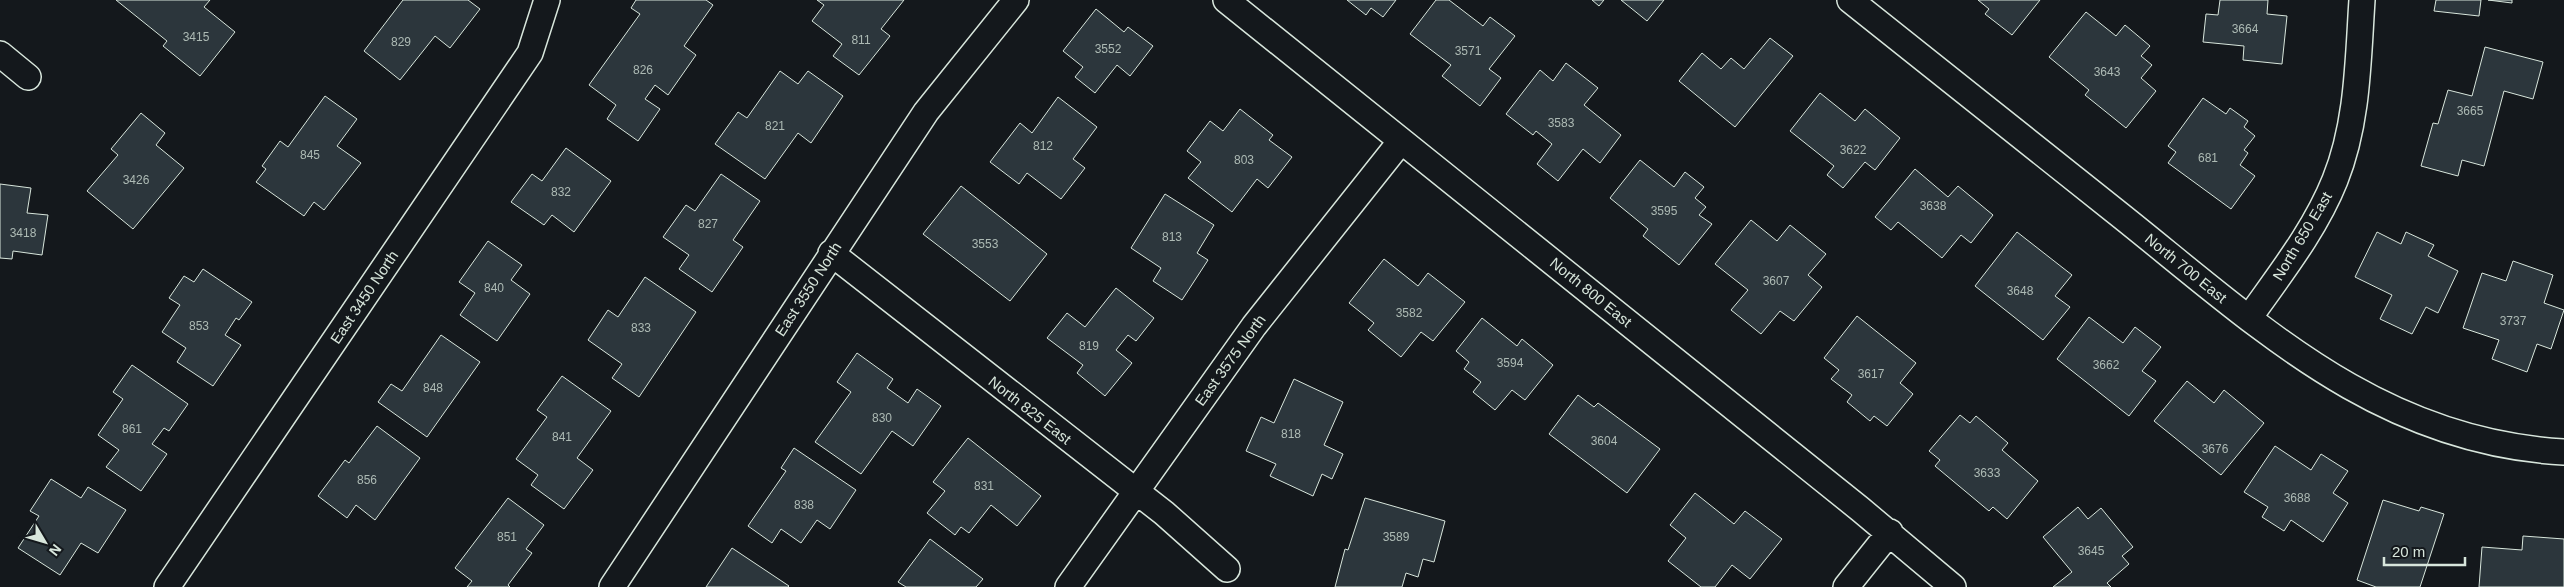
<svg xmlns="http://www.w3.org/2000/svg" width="2564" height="587" font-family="Helvetica,sans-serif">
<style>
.building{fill:#2c363c;stroke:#d8e6dc}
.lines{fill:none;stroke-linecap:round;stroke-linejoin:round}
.street-casing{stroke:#d8e6dc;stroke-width:28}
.street{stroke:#14181c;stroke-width:25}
.labels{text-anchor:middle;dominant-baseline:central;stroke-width:4;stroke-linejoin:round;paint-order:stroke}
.number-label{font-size:12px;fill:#adbab4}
.street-label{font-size:15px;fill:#d8e6dc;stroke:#14181c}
</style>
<rect width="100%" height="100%" fill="#14181c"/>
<!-- building -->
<path class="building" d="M116,0H210L204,7L235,32L200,76L163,46L167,41Z
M403,0H468L480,9L450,48L435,36L400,80L364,51Z
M636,0H706L713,5L684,46L696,55L668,95L655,85L645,99L660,109L638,141L607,119L616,105L589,85L640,14L631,8Z
M817,0H904L881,29L890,36L859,75L833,56L842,44L812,21L824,5Z
M1347,0H1396L1383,17L1371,8L1366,15Z
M1436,0H1449L1483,26L1490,17L1515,36L1489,69L1501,78L1480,106L1442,76L1451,65L1410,34Z
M1592,0H1604L1599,6Z
M1621,0H1664L1647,21Z
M1978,0H2040L2012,35L1985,14L1989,9Z
M2220,0H2268L2267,14L2287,16L2282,64L2243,60L2244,46L2203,42L2206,14L2218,15Z
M2436,0H2481L2479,16L2434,11Z
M2488,0H2512V3Z
M1096,9L1124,32L1128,27L1153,46L1130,76L1117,65L1095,93L1075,77L1083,67L1063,51Z
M2086,12L2116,36L2125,25L2150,46L2141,56L2152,65L2141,78L2156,91L2126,128L2085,95L2089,90L2049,57Z
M1770,38L1793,56L1735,127L1679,81L1702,53L1721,69L1731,58L1744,69Z
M2485,47L2543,62L2533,99L2504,91L2484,166L2462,160L2458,176L2421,166L2433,123L2438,124L2448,90L2472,96Z
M1566,63L1598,88L1584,105L1621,135L1600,163L1583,149L1558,181L1537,164L1552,144L1536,131L1533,135L1506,114L1540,70L1553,81Z
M780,71L798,84L808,71L843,96L811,143L798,133L765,179L715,144L738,112L747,118Z
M1820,93L1855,121L1865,109L1900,138L1875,170L1865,162L1843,188L1827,175L1834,166L1790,131Z
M325,96L357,119L337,146L361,163L324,210L314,202L304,216L256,182L266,169L262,166L280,141L288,147Z
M1058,97L1097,127L1073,159L1085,168L1061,199L1027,173L1019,184L990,162L1020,123L1032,133Z
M2203,98L2226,114L2230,108L2248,121L2244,127L2255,136L2244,150L2248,153L2240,165L2255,176L2231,209L2168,163L2176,152L2168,146Z
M1240,109L1273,135L1269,140L1292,157L1268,188L1257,179L1232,212L1188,178L1201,162L1187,151L1210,121L1223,131Z
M141,113L165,133L156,145L184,168L133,229L87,191L118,155L111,149Z
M566,148L611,181L574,232L552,215L544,225L511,202L532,174L542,181Z
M1640,160L1674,187L1685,172L1704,187L1695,198L1706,207L1699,215L1712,224L1679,265L1643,236L1648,229L1610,198Z
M1915,169L1948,197L1958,186L1993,215L1971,243L1961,235L1942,258L1898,222L1891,230L1875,217Z
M721,174L760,201L733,240L743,247L712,292L679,269L689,255L663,237L686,205L695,211Z
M0,184L31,188L27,213L48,215L42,255L13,251L12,259L0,258Z
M961,186L1047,254L1010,301L923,234Z
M1165,194L1214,225L1197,253L1208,260L1182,300L1153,281L1161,268L1131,248Z
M1751,220L1777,241L1790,225L1826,254L1808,275L1822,287L1794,321L1780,311L1761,334L1731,310L1748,290L1715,264Z
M2017,232L2072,275L2055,296L2070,307L2043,340L1975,286Z
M2377,232L2401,244L2406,232L2434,245L2428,256L2458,271L2438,313L2426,307L2412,334L2380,319L2392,295L2355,277Z
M488,241L522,265L511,280L530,294L497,341L460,315L475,293L459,282Z
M1384,259L1418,286L1428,273L1465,302L1433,341L1421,332L1401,357L1368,330L1374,323L1349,303Z
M2513,261L2553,275L2544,303L2564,310L2551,349L2537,344L2527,372L2492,359L2499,340L2463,328L2482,273L2506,281Z
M203,269L252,302L239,320L236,318L225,335L241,345L213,386L177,362L186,348L162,332L180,305L169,298L184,276L194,282Z
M645,277L696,312L639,397L612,378L622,364L588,340L608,310L618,317Z
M1116,288L1154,318L1136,341L1128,335L1116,350L1132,363L1105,396L1077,373L1083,365L1047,338L1067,313L1085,327Z
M1857,316L1916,363L1900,383L1913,394L1887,426L1874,416L1870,421L1847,402L1852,395L1831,379L1839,370L1824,358Z
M2089,317L2123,343L2135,327L2161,347L2142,371L2156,381L2129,416L2057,359Z
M1482,318L1517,346L1522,339L1553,365L1525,400L1512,390L1495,410L1473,392L1481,382L1464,369L1469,362L1456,351Z
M441,335L480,362L427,437L378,402L391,384L402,391Z
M857,353L893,379L887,388L908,403L917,389L941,406L913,446L892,431L861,474L815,442L851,392L837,382Z
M132,365L188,404L169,431L164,428L152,444L167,454L141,491L106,467L119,450L98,435L123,399L113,392Z
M562,376L611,411L577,458L593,470L564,509L531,485L538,475L516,459L547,417L537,410Z
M1294,379L1343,402L1324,445L1343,454L1332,479L1322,474L1313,496L1270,476L1276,464L1246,451L1261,417L1274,423Z
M2187,381L2214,403L2224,390L2264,423L2221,475L2154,421Z
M1578,395L1594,407L1598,403L1660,449L1627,493L1549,434Z
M1960,415L1970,423L1976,416L2008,443L2002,450L2038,481L2007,519L1993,507L1989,511L1935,466L1940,460L1929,451Z
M377,426L420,458L375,520L356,505L347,518L318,496L345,460L349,463Z
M968,438L1041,496L1017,526L991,505L969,533L961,527L955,535L927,513L945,491L933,482Z
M2275,446L2311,470L2321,454L2348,471L2333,493L2348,503L2323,542L2291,520L2284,531L2262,517L2268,507L2244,492Z
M794,448L856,490L830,529L817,520L801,543L781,529L772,543L748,526L786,471L781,468Z
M51,479L81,498L88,487L126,510L98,553L81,543L60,575L18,548L39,516L30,511Z
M1695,493L1734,524L1745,511L1782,539L1750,579L1732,565L1715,587H1701L1668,561L1686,538L1670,525Z
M508,498L544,525L526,549L532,553L508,585L510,587H467L472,581L455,568Z
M1365,498L1445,521L1434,562L1423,559L1418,577L1406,573L1402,587H1335L1345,549L1348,550Z
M2383,500L2419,511L2421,507L2444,514L2420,587H2376L2357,580Z
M2078,507L2088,519L2101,508L2133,547L2122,556L2129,564L2107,583L2111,587H2053L2072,572L2043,537Z
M2523,536L2564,539V587H2479L2482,547L2522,550Z
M930,539L983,579L976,587H906L898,582Z
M732,548L789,586L788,587H706Z"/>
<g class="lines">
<!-- street casing -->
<g class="street-casing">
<path id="street" d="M1226,0L1860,509L1953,587
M1850,0C1940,72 2030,143 2120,215C2258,325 2378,442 2564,452
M0,54L28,77
M831,253L1164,513L1227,569
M2249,318C2280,274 2315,230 2335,180C2358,123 2358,60 2362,0
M167,587L530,53L547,0
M612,587L926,112L1016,0
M1068,587L1254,326L1401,141
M1846,587L1890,532"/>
</g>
<!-- street -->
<use href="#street" class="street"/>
</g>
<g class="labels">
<!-- number labels -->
<g class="number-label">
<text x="2245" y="29">3664</text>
<text x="196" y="37">3415</text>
<text x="861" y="40">811</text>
<text x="401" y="42">829</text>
<text x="1108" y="49">3552</text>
<text x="1468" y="51">3571</text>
<text x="643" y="70">826</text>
<text x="2107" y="72">3643</text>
<text x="2470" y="111">3665</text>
<text x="1561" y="123">3583</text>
<text x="775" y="126">821</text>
<text x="1043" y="146">812</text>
<text x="1853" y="150">3622</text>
<text x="310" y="155">845</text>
<text x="2208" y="158">681</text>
<text x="1244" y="160">803</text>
<text x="136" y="180">3426</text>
<text x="561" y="192">832</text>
<text x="1933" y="206">3638</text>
<text x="1664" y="211">3595</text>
<text x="708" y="224">827</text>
<text x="23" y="233">3418</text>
<text x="1172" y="237">813</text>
<text x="985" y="244">3553</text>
<text x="1776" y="281">3607</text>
<text x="494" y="288">840</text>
<text x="2020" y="291">3648</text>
<text x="1409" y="313">3582</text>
<text x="2513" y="321">3737</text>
<text x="199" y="326">853</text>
<text x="641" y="328">833</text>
<text x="1089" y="346">819</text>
<text x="1510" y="363">3594</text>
<text x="2106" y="365">3662</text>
<text x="1871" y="374">3617</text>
<text x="433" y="388">848</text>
<text x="882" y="418">830</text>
<text x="132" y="429">861</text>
<text x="1291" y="434">818</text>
<text x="562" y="437">841</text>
<text x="1604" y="441">3604</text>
<text x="2215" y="449">3676</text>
<text x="1987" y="473">3633</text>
<text x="367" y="480">856</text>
<text x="984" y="486">831</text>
<text x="2297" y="498">3688</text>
<text x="804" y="505">838</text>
<text x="507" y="537">851</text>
<text x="1396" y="537">3589</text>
<text x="2091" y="551">3645</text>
</g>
<!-- street labels -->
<g class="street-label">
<text transform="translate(2302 236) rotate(-59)">North 650 East</text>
<text transform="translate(2186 268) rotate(39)">North 700 East</text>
<text transform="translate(808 289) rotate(-57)">East 3550 North</text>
<text transform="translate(1591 292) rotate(39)">North 800 East</text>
<text transform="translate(364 297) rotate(-56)">East 3450 North</text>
<text transform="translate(1230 360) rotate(-54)">East 3575 North</text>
<text transform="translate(1030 410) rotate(38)">North 825 East</text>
</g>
</g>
<!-- north arrow -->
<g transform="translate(45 542) rotate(128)" stroke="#14181c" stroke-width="4" paint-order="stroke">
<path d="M0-4L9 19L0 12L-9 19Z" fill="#d8e6dc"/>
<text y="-8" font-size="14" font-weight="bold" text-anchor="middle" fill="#d8e6dc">N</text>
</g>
<!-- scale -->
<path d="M2384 557v8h81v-8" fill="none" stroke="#d8e6dc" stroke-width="2.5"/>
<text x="2392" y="557" font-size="15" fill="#d8e6dc" stroke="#14181c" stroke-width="4" paint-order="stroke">20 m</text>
</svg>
